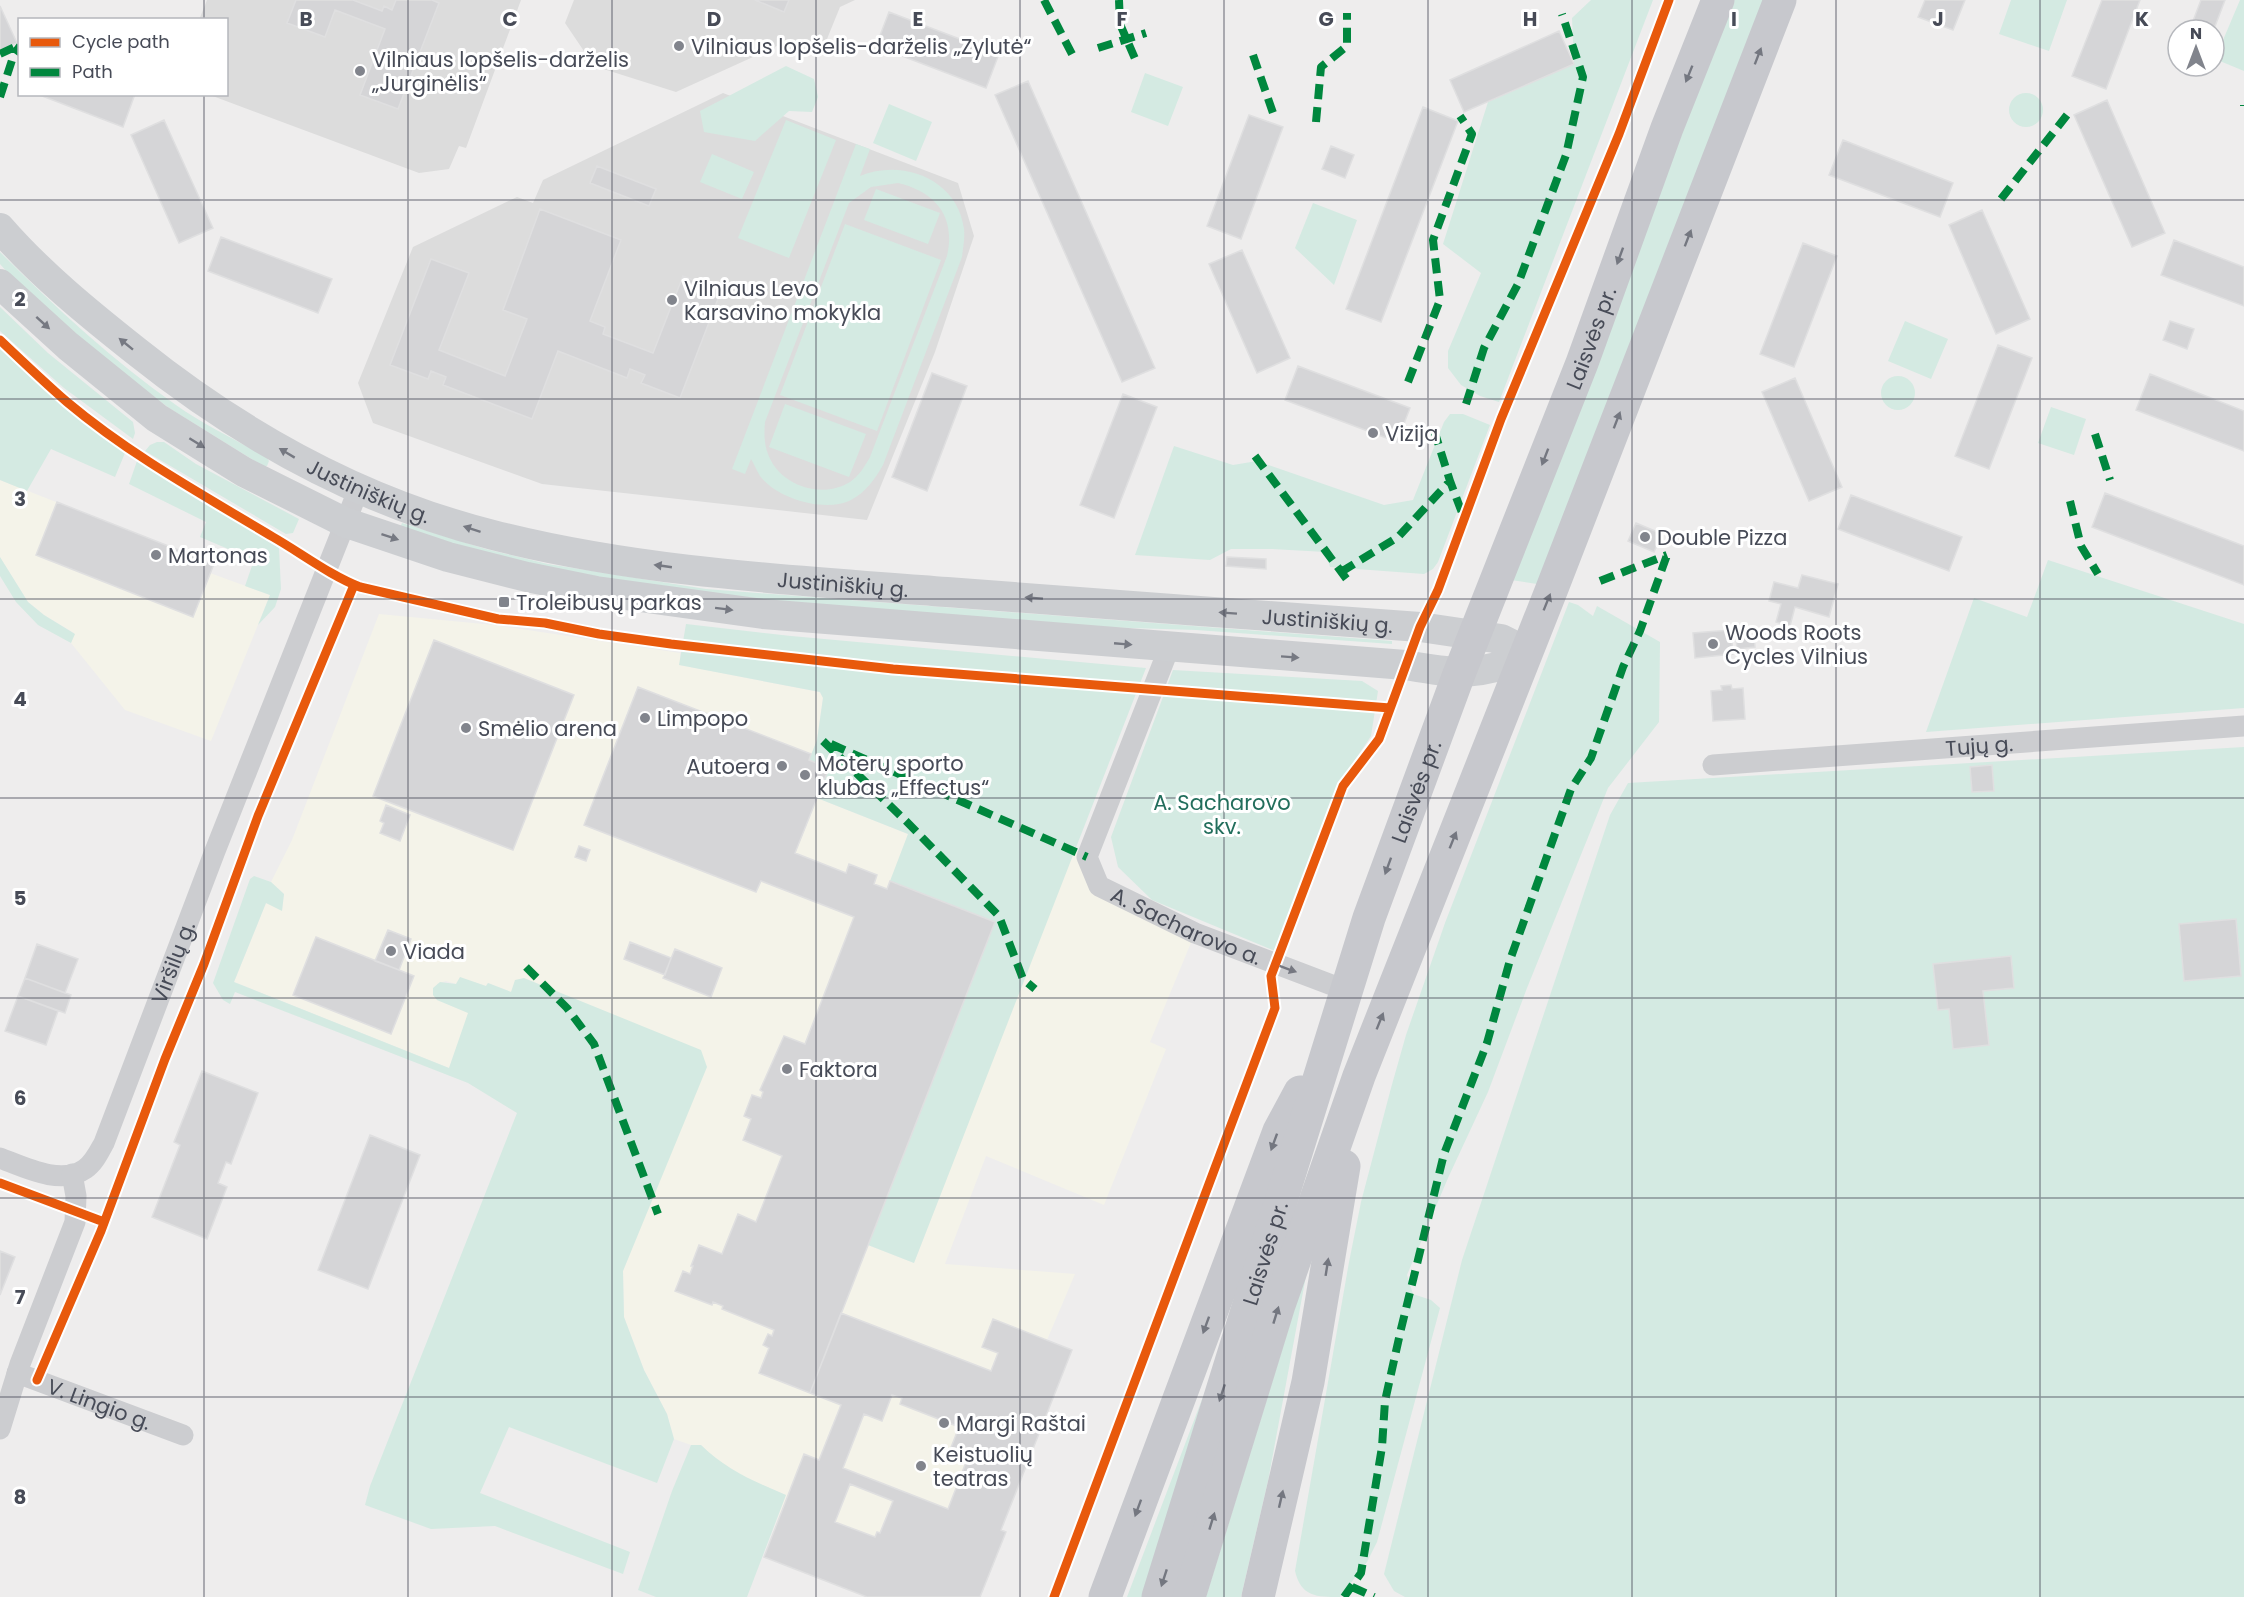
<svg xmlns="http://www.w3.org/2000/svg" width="2244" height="1597" font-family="Poppins,sans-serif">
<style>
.commercial{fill:#f4f3e9}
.education{fill:#dcdcdc}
.green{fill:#d4eae2;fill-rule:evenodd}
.building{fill:#d5d5d7;stroke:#dfdfe0;stroke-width:1.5;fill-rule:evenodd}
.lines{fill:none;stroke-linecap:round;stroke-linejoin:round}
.minor{stroke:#cccdd0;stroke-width:21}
.secondary{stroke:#ccced1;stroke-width:30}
.primary{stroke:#c7c8cd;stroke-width:33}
.quiet{stroke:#00873e;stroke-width:8;stroke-dasharray:15 8;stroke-linecap:butt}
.cycleway-casing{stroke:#fff;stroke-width:13}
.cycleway{stroke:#e8590c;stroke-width:9}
.oneway{fill:#747780}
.oneway2{fill:#767982}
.oneway3{fill:#767881}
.grid{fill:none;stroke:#474b57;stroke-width:1.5;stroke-opacity:0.55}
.poi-dot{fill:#81848c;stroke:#fff;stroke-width:2}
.labels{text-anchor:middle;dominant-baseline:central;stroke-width:6;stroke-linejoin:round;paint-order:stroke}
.poi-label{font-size:21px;fill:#474b57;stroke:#fff;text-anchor:start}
.street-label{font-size:21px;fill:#474b57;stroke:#fff}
.park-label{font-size:21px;fill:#226e5c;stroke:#fff}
.grid-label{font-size:20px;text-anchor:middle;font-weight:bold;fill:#474b57;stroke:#fff;stroke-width:6;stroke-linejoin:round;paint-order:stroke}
</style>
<rect width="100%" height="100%" fill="#eeeded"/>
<!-- commercial -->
<path class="commercial" d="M0,480L214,564L210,573L270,595L211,741L125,710L71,643L74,633L44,615L28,602L0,557Z
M379,614L494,625L680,653V665L819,692L823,697L817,740L809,760L829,768L817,798L908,834L891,881L995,922L868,1245L914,1263L1073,851L1087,857L1099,886L1195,933L1150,1042L1166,1049L1104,1205L986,1156L945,1264L1075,1274L1047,1340L1072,1350L1001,1530L1006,1532L980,1597H867L764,1557L786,1495L742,1476L713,1457L701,1445H691L674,1439L667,1414L644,1370L624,1317L623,1271L644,1218L511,992L488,983L486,986L460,978L456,984L446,981L437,984V1000L469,1013L449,1068L234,982L266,903L282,910L284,894L271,882L292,840Z"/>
<!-- education -->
<path class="education" d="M207,0H521L466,148L459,146L449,169L419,173L210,95L226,94V20H199Z
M574,0H855L840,7L827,39L809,48L788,41L676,92L594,66L565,23Z
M723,93L958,183L974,236L935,352L867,520L542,484L373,423L358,383L413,247L517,197L533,203L543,180Z"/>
<!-- green -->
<path class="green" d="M1591,0H1653L1499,402L1480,396L1461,385L1448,368V351L1481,273L1443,244L1488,102L1574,64L1572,18Z
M1733,0H1768L1537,584L1511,580Z
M2011,0H2067L2049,51L1999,34Z
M2240,0H2244V71L2215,59Z
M786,66L814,79L818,97L812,112L789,111L755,141L704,132L700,111Z
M1145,73L1183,87L1168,126L1131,112Z
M2009 110a17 17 0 1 1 34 0a17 17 0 1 1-34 0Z
M889,104L932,122L916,161L873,143Z
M786,120L836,140L789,258L738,238Z
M856,144L870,149L860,176C902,158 958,179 964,229C965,238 963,248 962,257L883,465C875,479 866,492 851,500C826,513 777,499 760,476C757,471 754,464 751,459L745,474L732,469ZM898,183C936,192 956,217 947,256L870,457C865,466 859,476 850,482C821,500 779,485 768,454C764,444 764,433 765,422L849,203L871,187Z
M712,154L754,172L742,199L700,182Z
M876,189L940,213L928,244L864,220Z
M1313,203L1357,220L1334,285L1295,248Z
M845,224L941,260L877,431L780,395Z
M0,252C55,307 112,360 176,405C204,425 237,440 267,458L269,461L267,466H263L169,408L89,347L8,273L0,264Z
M0,307L48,353L133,422L135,433L133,439L64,388L0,331Z
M1905,321L1948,339L1931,379L1888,361Z
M0,349L69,410L125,453L115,477L51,449L27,491L0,480Z
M1881 393a17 17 0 1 1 34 0a17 17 0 1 1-34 0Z
M785,404L866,434L849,477L769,447Z
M2051,407L2086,419L2074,455L2038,443Z
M1450,414H1463L1490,425L1438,562L1433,569L1424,574L1330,567L1325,552L1272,549H1231L1210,560L1135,555L1174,446L1233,465L1257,461L1384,505L1413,500L1444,422Z
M157,442H164L196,464L299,519L293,533L286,534L145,451L150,445Z
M137,461L279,548L281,589L275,607L258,625L270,595L245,586L254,560L200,537L206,522L129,484Z
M402,523L486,549L548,564L706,589L1392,641V644L1196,630L1066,626L839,609L625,582L473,552L400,528Z
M0,557L28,602L44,615L75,634L71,643L38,625L16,602L0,576Z
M2048,560L2244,624V708L1926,732L1974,598L2027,617Z
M1569,602L1578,605L1593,616L1597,606L1660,642L1659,722L1608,788L1527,988L1488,1092L1448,1178L1407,1275L1413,1294L1431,1300L1440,1308L1377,1542L1367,1562L1340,1597C1317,1597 1301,1597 1295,1571L1349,1262L1361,1202L1391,1088L1406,1035L1445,923Z
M686,624L791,636L1146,668L914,1263L868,1245L995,922L890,881L908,834L817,798L809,760L817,740L823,698L820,692L679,665Z
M1173,670L1362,681L1378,691L1371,736L1335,790L1275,951L1152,900L1118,867L1111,837Z
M2244,747V1597H1405L1394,1591L1384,1574L1462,1260L1610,815L1628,783Z
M254,876L271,882L284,894L282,911L266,903L234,982L449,1068L468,1013L437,1000L433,995V988L440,982L456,984L460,977L486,986L488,983L511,992L515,980L524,978L701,1050L707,1067L623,1271L624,1317L644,1370L667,1414L674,1439L657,1483L509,1427L480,1493L630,1552L623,1574L495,1526L431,1529L365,1505L370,1486L517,1113L468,1083L235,992L230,1004L223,1000L213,983L250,879Z
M1308,1265L1268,1481L1241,1597H1206Z
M1204,1394L1142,1597H1127Z
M691,1445H701C725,1469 755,1482 786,1495L747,1597H656L638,1590L672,1491Z"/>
<!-- building -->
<path class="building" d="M296,0H353L382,11L384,6L392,10L396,0H432L439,3L398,109L360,95L385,29L335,10L325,37L287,23Z
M755,0H789L784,12Z
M1925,0H1965L1953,30L1918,17Z
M2102,0H2140L2106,89L2072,76Z
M2201,0H2225L2214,29L2193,21Z
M0,6L17,43L0,50Z
M889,12L999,54L986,88L876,46Z
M1559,31L1574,64L1464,112L1450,80Z
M1028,81L1155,368L1122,382L995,95Z
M37,94H135L123,127Z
M2107,100L2165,233L2132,247L2074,115Z
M1423,107L1458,121L1381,322L1346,309Z
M1249,115L1283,127L1241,239L1207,226Z
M164,120L213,228L179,243L131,135Z
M1843,140L1953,183L1940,217L1829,175Z
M1331,146L1354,155L1345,178L1322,169Z
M597,166L656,189L649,206L590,183Z
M540,209L621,240L590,321L605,327L603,334L653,353L683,276L721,291L680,398L641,383L645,375L630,369L627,378L558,351L532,419L443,385L446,377L431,371L428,379L390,365L431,259L469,273L439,350L505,376L527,319L503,310Z
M1982,210L2030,319L1996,334L1949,225Z
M221,237L332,279L318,313L208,271Z
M2174,240L2244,267V306L2161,275Z
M1803,243L1837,256L1794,367L1760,354Z
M1242,250L1290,358L1257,373L1209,264Z
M2170,321L2194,329L2187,349L2163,340Z
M1998,345L2032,358L1989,469L1955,456Z
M1298,366L1410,408L1397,442L1285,400Z
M932,373L967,386L927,491L892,477Z
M2150,374L2244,411V451L2136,410Z
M1795,378L1842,487L1809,501L1762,392Z
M1123,394L1157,407L1114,518L1080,505Z
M2105,493L2244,546V585L2092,527Z
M1851,495L1962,537L1949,571L1838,529Z
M57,502L214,564L193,617L36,555Z
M1636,523L1662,534L1654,552L1628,541Z
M1227,557L1266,559V569L1226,566Z
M1802,575L1838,584L1829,617L1795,607L1790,626L1776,622L1781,604L1769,601L1774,582L1798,588Z
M1731,630L1733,654L1695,658L1693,633Z
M1754,636L1755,647L1737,649L1736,638Z
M434,640L574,695L513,850L373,796Z
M1731,685L1732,689L1743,688L1745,719L1713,721L1711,691L1722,690L1721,686Z
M638,687L811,754L809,760L829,768L795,853L846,873L849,864L877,875L874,884L887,889L890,881L995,922L810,1393L759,1373L769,1348L763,1345L768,1334L772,1336L774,1330L722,1309L723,1306L713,1302L712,1305L675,1291L683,1271L690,1274L693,1266H691L699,1245L722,1254L738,1214L756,1222L782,1156L743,1140L751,1119L744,1116L752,1095L761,1098L763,1092L760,1090L784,1036L805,1044L854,917L761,881L756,892L584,825Z
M1992,765L1994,791L1972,792L1970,767Z
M386,805L410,815L400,841L380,833L384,823L380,821Z
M579,846L590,850L586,861L575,857Z
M2236,919L2241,976L2184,981L2179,924Z
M388,930L411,939L399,970L375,961Z
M316,937L414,976L391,1034L293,995Z
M630,942L671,958L665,975L624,959Z
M37,944L78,959L65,993L25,978Z
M675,949L722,968L711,997L663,978Z
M2011,956L2014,988L1983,991L1989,1045L1953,1049L1949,1009L1938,1010L1933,964Z
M25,978L71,995L65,1013L18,996Z
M18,996L58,1011L46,1045L5,1031Z
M202,1071L258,1093L231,1164L226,1162L218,1183L227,1187L207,1239L152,1217L180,1145L174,1142Z
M370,1135L420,1155L368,1289L318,1270Z
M0,1251L15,1257L0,1295Z
M841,1313L991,1371L998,1353L982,1347L993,1319L1072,1350L1001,1530L1006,1532L980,1597H867L764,1557L804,1454L819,1460L841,1405L810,1393ZM892,1395L902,1398L900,1404L959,1427L950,1450L968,1457L948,1509L843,1468L864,1414L882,1421ZM850,1484L893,1501L880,1533L877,1532L875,1537L835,1522Z"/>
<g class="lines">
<!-- minor -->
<g class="minor">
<path id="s1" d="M1169,648L1087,857L1099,886L1195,933L1345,990"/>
<path id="s2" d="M1713,765L2244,726"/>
<path id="s3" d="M0,1158C24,1167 61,1186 85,1169C94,1163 99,1152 104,1143L215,851L359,488"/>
<path id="s4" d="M17,1373L183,1435"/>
<path d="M0,1429L20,1364L75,1222L76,1196L72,1174"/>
</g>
<!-- secondary -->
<path class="secondary" id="s5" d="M0,228C40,274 88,313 136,351C241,435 362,502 493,535C642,573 795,580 947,592C1105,604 1262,616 1420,627L1501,639L1515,646L1525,656C1479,678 1453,673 1405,665L763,614L596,591L527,577L448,557L344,522L244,472L157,418L68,346L0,284"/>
<!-- primary -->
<g class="primary">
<path d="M1105,1597L1279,1131L1300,1092"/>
<path id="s6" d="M1158,1597L1369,918L1459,674L1582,363L1667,128L1718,0"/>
<path d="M1189,1597L1279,1305L1359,1076L1551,591L1780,0"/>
<path d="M1258,1597L1308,1382L1344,1166"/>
</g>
<!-- quiet -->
<path class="quiet" d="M1044,0L1074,58
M1119,0L1120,24L1136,61
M1098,48L1146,33
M0,54L19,45
M1253,55L1273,113
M0,97L14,54L20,46
M2244,105V106
M1316,122L1321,67L1347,46V13
M2001,199L2067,115
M1408,382L1440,300L1433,240L1472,134L1460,116
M1466,404L1484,348L1518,284L1566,155L1583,77L1562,14
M1434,430L1450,481
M2095,434L2110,480
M1255,456L1351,585
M2070,501L2081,546L2098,574
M1341,572L1398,537L1450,481L1464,518
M1600,581L1667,555
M823,741L906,821L999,916L1023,979L1035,989
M831,744L1087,857
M526,967L567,1008L594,1044L658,1214
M1352,1587L1374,1597
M1344,1597L1361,1573L1382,1447L1385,1401L1401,1329L1444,1154L1487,1043L1510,960L1571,789L1591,758L1623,667L1640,631L1667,555"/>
<!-- cycleway casing -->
<g class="cycleway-casing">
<path id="cycleway" d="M0,340C22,361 44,382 67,402C130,455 203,495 273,537C301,553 331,576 360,587L498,619L545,623L599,634L671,644L893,669L1390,708
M0,1183L104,1222
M37,1380L101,1231L165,1059L204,964L258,816L354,585
M1054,1597L1275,1008L1271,976L1343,786L1379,739L1420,627L1438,590L1501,419L1619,134L1669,0"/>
</g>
<!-- cycleway -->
<use href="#cycleway" class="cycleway"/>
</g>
<!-- one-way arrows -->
<defs><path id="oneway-solid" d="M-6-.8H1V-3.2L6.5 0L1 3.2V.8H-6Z" transform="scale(1.5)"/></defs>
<g class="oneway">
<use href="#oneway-solid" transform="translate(1758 56) rotate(-69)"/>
<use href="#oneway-solid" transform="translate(1689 74) rotate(112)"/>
<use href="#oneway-solid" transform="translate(1688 238) rotate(-69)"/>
<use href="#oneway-solid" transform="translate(1620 256) rotate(110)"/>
<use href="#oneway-solid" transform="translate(1617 420) rotate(-69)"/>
<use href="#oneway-solid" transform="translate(1545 457) rotate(111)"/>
<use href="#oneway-solid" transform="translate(1547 602) rotate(-68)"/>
<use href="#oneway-solid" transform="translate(1453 840) rotate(-68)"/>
<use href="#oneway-solid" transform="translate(1388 866) rotate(110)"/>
<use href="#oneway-solid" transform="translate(1380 1021) rotate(-68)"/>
<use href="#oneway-solid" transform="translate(1274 1142) rotate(110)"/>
<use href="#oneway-solid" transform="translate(1327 1267) rotate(-81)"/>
<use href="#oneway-solid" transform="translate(1276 1315) rotate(-73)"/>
<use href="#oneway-solid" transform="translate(1206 1325) rotate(110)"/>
<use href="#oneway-solid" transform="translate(1222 1393) rotate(108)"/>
<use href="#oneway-solid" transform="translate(1281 1499) rotate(-77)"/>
<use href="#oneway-solid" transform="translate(1138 1508) rotate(110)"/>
<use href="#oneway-solid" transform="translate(1212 1521) rotate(-73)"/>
<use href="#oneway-solid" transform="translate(1164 1578) rotate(108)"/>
</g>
<g class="oneway2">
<use href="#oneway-solid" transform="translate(43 323) rotate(42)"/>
<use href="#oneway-solid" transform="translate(126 344) rotate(-141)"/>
<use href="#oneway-solid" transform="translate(197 443) rotate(32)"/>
<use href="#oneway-solid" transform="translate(287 453) rotate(-149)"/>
<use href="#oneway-solid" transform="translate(472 529) rotate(-162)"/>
<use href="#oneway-solid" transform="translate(390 537) rotate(18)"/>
<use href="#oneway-solid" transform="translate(663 566) rotate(-172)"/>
<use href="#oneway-solid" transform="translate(1034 598) rotate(-176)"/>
<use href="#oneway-solid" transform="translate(724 609) rotate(7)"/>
<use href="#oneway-solid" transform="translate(1228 613) rotate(-176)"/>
<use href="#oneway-solid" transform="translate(1123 644) rotate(5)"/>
<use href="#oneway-solid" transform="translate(1290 657) rotate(4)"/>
</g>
<use class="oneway3" href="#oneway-solid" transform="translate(1288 969) rotate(20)"/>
<!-- grid -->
<path class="grid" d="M204,0V20M408,0V1597M612,0V1597M816,0V1597M1020,0V1597M1224,0V1597M1428,0V1597M1632,0V1597M1836,0V1597M2040,0V1597M204,94V1597M0,200H2244M0,399H2244M0,599H2244M0,798H2244M0,998H2244M0,1198H2244M0,1397H2244"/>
<!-- markers -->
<g class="poi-dot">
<circle cx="679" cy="46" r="6"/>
<circle cx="360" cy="71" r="6"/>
<circle cx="672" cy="300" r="6"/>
<circle cx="1373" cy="433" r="6"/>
<circle cx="1645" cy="537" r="6"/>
<circle cx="156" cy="555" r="6"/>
<rect x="498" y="596" width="12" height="12" rx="3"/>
<circle cx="1713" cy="644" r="6"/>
<circle cx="645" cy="718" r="6"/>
<circle cx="466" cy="728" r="6"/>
<circle cx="782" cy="766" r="6"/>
<circle cx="805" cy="775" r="6"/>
<circle cx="391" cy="951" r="6"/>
<circle cx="787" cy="1069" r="6"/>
<circle cx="944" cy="1423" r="6"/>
<circle cx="921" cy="1466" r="6"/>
</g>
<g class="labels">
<!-- poi labels -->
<g class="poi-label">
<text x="691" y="46">Vilniaus lopšelis-darželis „Zylutė“</text>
<text x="372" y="59">Vilniaus lopšelis-darželis<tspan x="372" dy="24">„Jurginėlis“</tspan></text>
<text x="684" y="288">Vilniaus Levo<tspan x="684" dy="24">Karsavino mokykla</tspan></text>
<text x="1385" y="433">Vizija</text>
<text x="1657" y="537">Double Pizza</text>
<text x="168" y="555">Martonas</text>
<text x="516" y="602">Troleibusų parkas</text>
<text x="1725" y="632">Woods Roots<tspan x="1725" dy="24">Cycles Vilnius</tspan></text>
<text x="657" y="718">Limpopo</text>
<text x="478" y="728">Smėlio arena</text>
<text x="817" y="763">Moterų sporto<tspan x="817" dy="24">klubas „Effectus“</tspan></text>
<text x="770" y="766" text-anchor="end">Autoera</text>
<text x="403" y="951">Viada</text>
<text x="799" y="1069">Faktora</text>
<text x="956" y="1423">Margi Raštai</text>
<text x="933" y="1454">Keistuolių<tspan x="933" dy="24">teatras</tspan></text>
</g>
<!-- street labels -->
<g class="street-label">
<text stroke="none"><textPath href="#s6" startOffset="1332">Laisvės pr.</textPath></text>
<text stroke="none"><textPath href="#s5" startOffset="456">Justiniškių g.</textPath></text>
<text stroke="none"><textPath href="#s5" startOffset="942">Justiniškių g.</textPath></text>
<text stroke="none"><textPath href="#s5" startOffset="1428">Justiniškių g.</textPath></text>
<text stroke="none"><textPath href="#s2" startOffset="267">Tujų g.</textPath></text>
<text stroke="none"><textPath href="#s6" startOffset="846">Laisvės pr.</textPath></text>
<text stroke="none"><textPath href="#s1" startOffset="352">A. Sacharovo a.</textPath></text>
<text stroke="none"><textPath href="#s3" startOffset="315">Viršilų g.</textPath></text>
<text stroke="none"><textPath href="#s6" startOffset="360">Laisvės pr.</textPath></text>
<text stroke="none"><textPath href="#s4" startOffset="88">V. Lingio g.</textPath></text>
</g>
<!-- park labels -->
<g class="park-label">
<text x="1222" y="802">A. Sacharovo<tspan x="1222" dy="24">skv.</tspan></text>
</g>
</g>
<g class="grid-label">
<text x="306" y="26">B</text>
<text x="510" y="26">C</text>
<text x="714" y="26">D</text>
<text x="918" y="26">E</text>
<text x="1122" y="26">F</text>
<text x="1326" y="26">G</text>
<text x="1530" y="26">H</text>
<text x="1734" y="26">I</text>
<text x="1938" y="26">J</text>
<text x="2142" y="26">K</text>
<text x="20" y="306">2</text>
<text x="20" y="506">3</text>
<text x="20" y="706">4</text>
<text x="20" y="905">5</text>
<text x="20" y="1105">6</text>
<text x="20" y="1304">7</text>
<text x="20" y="1504">8</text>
</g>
<!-- legend -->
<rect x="18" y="18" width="210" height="78" fill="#ffffff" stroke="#b5b7bc" stroke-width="1.5"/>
<rect x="30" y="38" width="30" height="9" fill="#e8590c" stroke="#b5b7bc" stroke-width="1.5"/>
<text x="72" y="48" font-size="18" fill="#474b57">Cycle path</text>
<rect x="30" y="68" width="30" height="9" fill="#00873e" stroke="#b5b7bc" stroke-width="1.5"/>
<text x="72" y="78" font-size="18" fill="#474b57">Path</text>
<!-- north arrow -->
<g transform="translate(2196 48)"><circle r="28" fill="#ffffff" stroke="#b5b7bc" stroke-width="1.5"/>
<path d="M0-4.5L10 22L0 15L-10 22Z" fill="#81848c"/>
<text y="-9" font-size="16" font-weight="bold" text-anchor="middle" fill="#474b57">N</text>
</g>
</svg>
